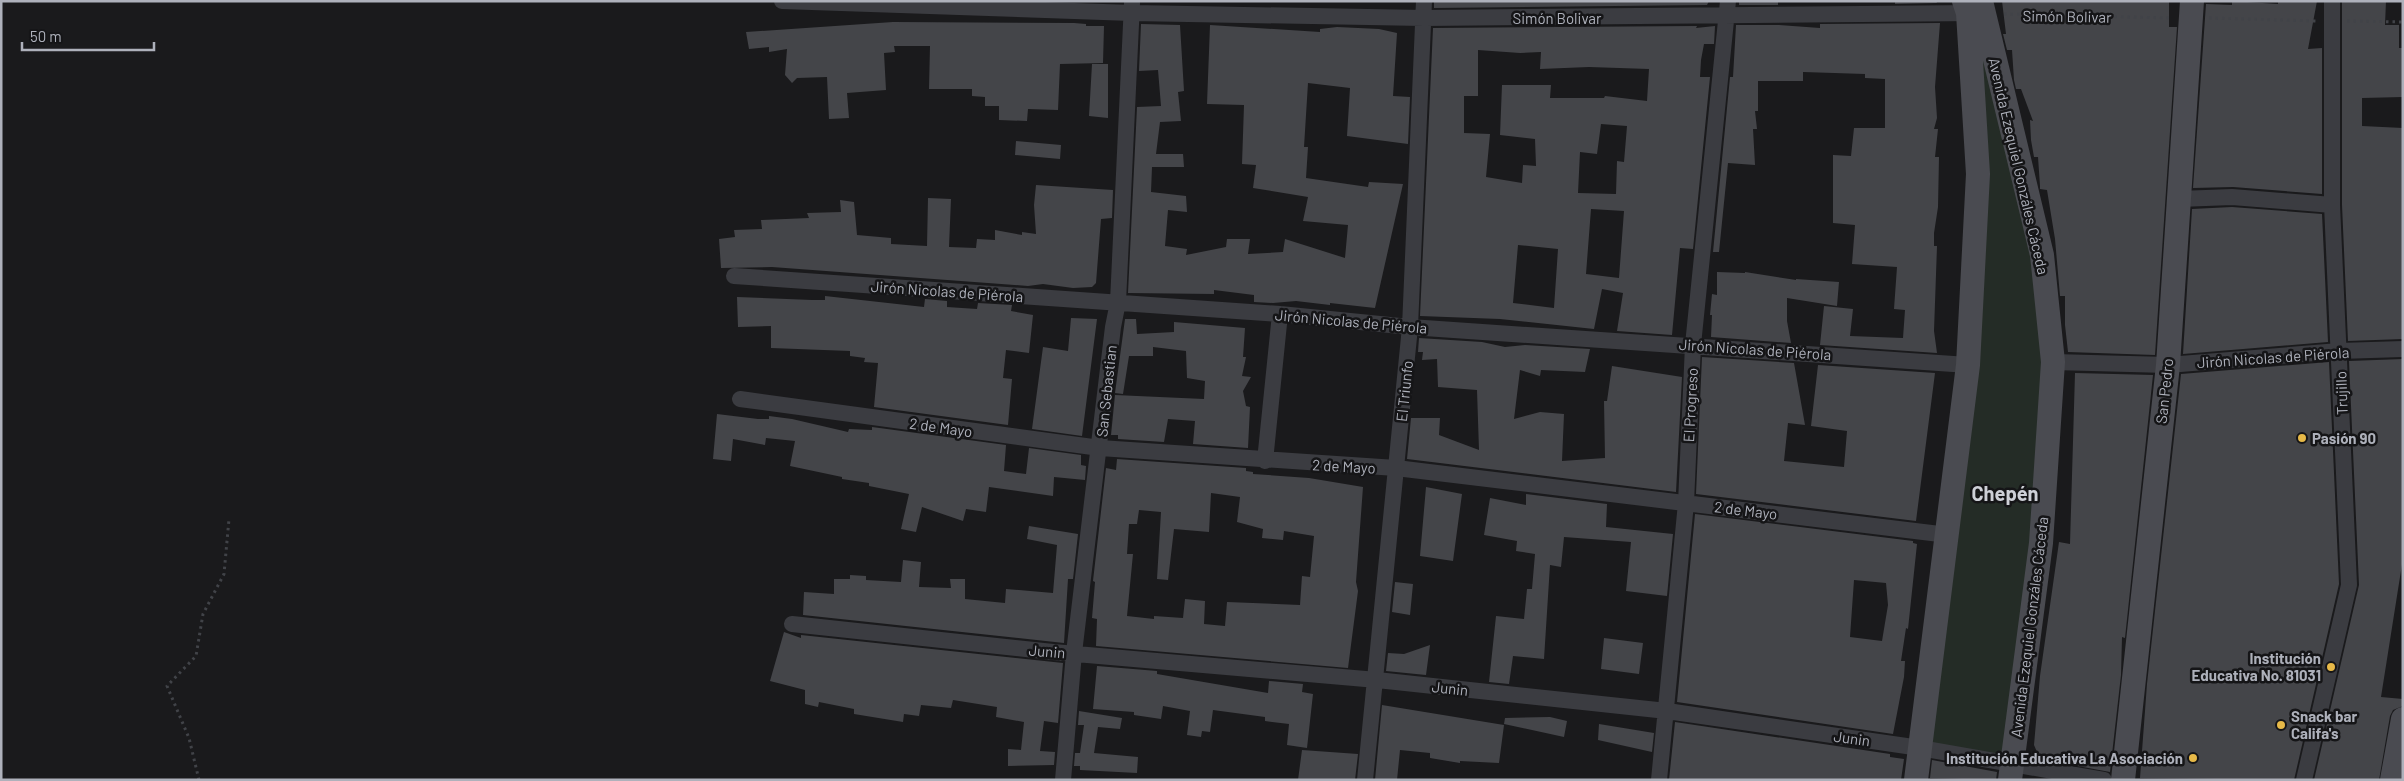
<svg xmlns="http://www.w3.org/2000/svg" width="2404" height="781" font-family="Barlow,sans-serif">
<style>
.green{fill:#242c26}
.building{fill:#444549;fill-rule:evenodd}
.lines{fill:none;stroke-linecap:round;stroke-linejoin:round}
.path{stroke:#414348;stroke-width:3;stroke-dasharray:2.5 4;stroke-linecap:butt}
.street{stroke:#3b3c41;stroke-width:16}
.secondary{stroke:#4a4b51;stroke-width:24}
.poi-dot{fill:#e7b948;stroke:#151517;stroke-width:2}
.labels{text-anchor:middle;dominant-baseline:central;stroke-width:5;stroke-linejoin:round;paint-order:stroke}
.street-label{font-size:15px;fill:#aeb1bb;stroke:#151517}
.poi-label{font-size:15px;font-weight:bold;fill:#aeb1bb;stroke:#151517;text-anchor:start}
.district-label{font-size:20px;font-weight:bold;fill:#ced0d7;stroke:#151517}
</style>
<rect width="100%" height="100%" fill="#1a1a1c"/>
<!-- green -->
<path class="green" d="M1984,13L2053,362L2013,764L1920,748L1948,535Z"/>
<!-- building -->
<path class="building" d="M1434,1H1709L1707,5L1434,8Z
M1739,1H1778V5H1739Z
M1895,1H1936L1937,3L1895,4Z
M2002,1H2169V27H2177L2155,355L2068,352L2065,325V296H2060L2055,239L2047,190L2040,189V186L2038,157H2034L2031,140L2030,120L2033,121L2021,89H2016L2014,80L2012,50H2007L2003,34H2006Z
M2232,1L2278,4V1H2317L2308,49L2322,48V194L2233,187L2193,188L2206,4L2232,5Z
M2342,1H2386L2385,25H2399V48H2403V97L2362,98V126L2403,128V339L2348,341L2342,205Z
M893,22L1074,23L1086,24V26H1104L1103,63L1060,64L1058,110L1028,109L1027,121L999,120V106H985V97L972,96V89H929L930,46H894L895,52L884,53L886,90L847,93L849,118L829,119L827,77L797,78L792,83L785,75L787,49L769,52V47L749,49L746,32Z
M1940,23L1935,87L1937,118L1934,129H1938L1935,157H1939L1938,207L1934,233V246H1937L1934,331L1937,353L1820,345L1824,306L1853,309L1850,336L1903,338L1905,310L1894,309L1897,267L1852,264L1855,225L1833,223V155L1851,156L1854,128H1885V79L1865,78V74L1803,72V81H1758V111H1755L1757,129H1753L1755,165L1728,163L1719,252H1713L1730,77H1733L1736,25H1779L1820,28V24Z
M1141,24L1180,25L1184,91L1178,92L1181,121L1160,122L1156,154H1183L1184,167H1152L1151,192L1186,196L1187,212L1168,210L1165,246L1187,249L1186,255L1226,247L1227,239H1250L1248,254L1283,252L1285,239L1345,258L1348,225L1303,221L1308,197L1253,188L1256,165L1242,164L1244,105L1207,104L1210,25L1320,32V29L1337,27L1379,29L1397,33L1393,96L1410,97L1408,144L1347,136L1350,88L1308,83L1304,147H1308L1306,178L1368,187L1369,182L1403,184L1375,308L1330,303V305L1296,301L1273,303L1254,302V295L1214,290V294L1128,293L1137,107L1161,106L1158,70L1139,71Z
M1697,26L1696,28L1715,26L1714,44H1704L1701,60L1700,77H1710L1693,249L1680,248L1672,335L1617,331L1623,293L1602,289L1594,329L1500,319L1420,316L1433,28ZM1478,50L1520,53L1541,52L1540,69L1589,67L1649,69L1647,101L1605,96L1604,98H1550L1551,85H1502L1500,135L1535,139L1536,166L1523,165L1522,183L1486,177L1490,134L1464,133V96H1478ZM1601,124L1627,126L1624,162L1617,161L1616,194L1578,193L1580,152L1597,154ZM1591,209L1624,211L1619,278L1586,274ZM1518,245L1558,249L1554,308L1513,303Z
M1092,64H1108V118L1089,116Z
M1016,141L1061,145L1060,159L1015,155Z
M1036,185L1113,190L1112,218L1101,219L1096,283L1092,287L1073,288L1043,284L1028,286L772,267L721,268L719,239L735,237L734,230L762,229L761,220L809,218L807,213L841,212L840,200L854,202L857,235L891,238V244L927,246L928,198L951,199L949,247L976,248L977,239L995,240V230L1022,235V232L1036,234L1034,205Z
M2232,207L2322,214L2328,342L2183,354L2192,209Z
M1717,272L1745,273V272L1796,280V279L1839,282L1837,306L1787,298V321L1791,343L1711,337L1712,315H1710L1712,294L1717,295Z
M825,296L924,307L925,299L947,301V307L977,309L978,303L1012,305L1011,311L1033,315L1029,353L1006,350L1003,378L1012,379L1008,425L874,407L878,363L864,362L865,358L850,356V351L771,348V326L738,327L737,297L812,300H825Z
M1071,318L1097,319L1082,436L1032,429L1043,347L1068,351Z
M1125,319H1136L1137,334L1174,332V322L1245,328L1243,357H1246L1242,376L1251,377L1243,391L1246,406L1250,407L1248,448L1193,444L1195,421L1168,419L1164,442L1118,439V435H1111L1115,395L1204,399L1205,381L1187,378L1186,351L1153,347V356H1129L1123,394L1115,393Z
M1419,338L1482,342L1505,347L1525,345L1590,349L1585,372L1541,370L1540,376L1520,370L1514,419L1540,412L1564,414L1562,461L1605,458L1604,401H1607L1612,366L1682,377L1676,492L1407,459L1411,418H1440L1439,435L1479,450L1477,390L1438,387L1437,359L1422,360L1423,352H1418Z
M1702,357L1794,363L1805,425L1788,423L1784,461L1844,467L1847,431L1811,426L1818,365L1935,373L1916,521L1696,494Z
M2403,359V558L2381,697L2403,699V706L2393,710L2390,716L2379,780H2314L2359,585L2349,361Z
M2329,362L2339,584L2294,780L2140,778L2147,684L2181,374Z
M2075,373L2153,375L2125,638L2122,637L2121,675L2110,772L2045,760L2037,752L2034,745L2040,676L2059,542L2070,544Z
M717,414L758,419H769V416L792,419L848,432L849,429L872,430V427L1006,445L1004,471L1026,474L1029,448L1081,455V465L1086,466L1085,480L1054,477L1053,496L989,487L986,512L966,509L963,521L922,507L916,532L901,529L909,494L869,486V483L842,479V477L790,466L795,441L766,438L765,445L733,439L731,461L713,459Z
M1117,459L1246,468V471L1253,472V474L1309,478L1363,487L1356,582L1358,591L1348,668L1096,646L1097,619L1092,618L1095,582L1093,581L1106,468L1116,470ZM1211,493L1240,497L1237,522L1263,529L1262,538L1283,540L1284,531L1314,536L1310,577L1302,576L1300,605L1227,602L1225,626L1204,624L1205,601L1185,599L1183,618L1154,616V619L1127,616L1133,554H1127L1129,524H1137L1139,510L1161,512L1157,579L1168,580L1174,529L1209,532Z
M1426,487L1462,494L1453,561L1420,556Z
M1526,494L1607,504L1606,527L1673,534L1667,596L1626,591L1631,542L1564,537L1561,567L1550,565L1544,659L1513,656L1509,684L1489,682L1496,616L1524,619L1527,589H1532L1535,554L1516,551L1517,541L1484,535L1490,498L1526,505Z
M1695,514L1913,541V543L1917,544L1908,629L1906,628L1901,661H1905L1904,677L1893,734L1677,702ZM1854,580L1886,583L1888,605L1882,641L1850,637Z
M1029,526L1078,534L1073,579H1068L1064,643L803,615L804,592L834,594V579H850V575L866,576V580L901,582L903,560L921,562L919,587L951,588L950,579H965V599L1005,603L1006,589L1053,593L1057,545L1027,539Z
M1395,582L1413,584L1410,615L1392,612Z
M784,632L801,638V635L1063,663L1058,723L1044,721L1040,751L1055,752L1054,765L1008,766V749L1021,750L1024,722L996,717L997,707L953,700L951,708L921,705L919,716L904,714L903,722L854,714V709L819,702L818,707L805,704V690L770,681Z
M1604,638L1643,643L1639,674L1601,669Z
M1430,645L1426,675L1386,671L1388,653L1404,654Z
M1097,666L1157,671V674L1268,693L1269,681L1303,684L1302,692L1313,694L1307,748L1287,745L1289,724L1265,721V717L1213,710L1210,732L1202,731L1201,737L1187,735L1190,711L1163,706L1161,719L1134,715V712L1093,709Z
M1382,705L1504,725L1499,763L1460,761V763L1430,758V753L1400,750L1397,780H1375Z
M1079,711L1122,718L1120,729L1098,727L1094,753L1138,757L1137,773L1080,770V766H1074L1075,753H1080L1084,725H1078Z
M1550,717L1567,721L1564,737L1504,724L1505,718Z
M1675,722L1890,754V757L1904,759L1901,780H1669Z
M1599,724L1654,733L1652,752L1598,740Z
M1302,750L1358,754L1355,780H1298Z
M1932,760L1997,772L1996,780L1930,778Z"/>
<g class="lines">
<!-- path -->
<path class="path" d="M2004,14L2171,18
M2209,18L2316,21
M2347,21L2403,22
M199,780L189,738L167,686L196,656L203,614L224,574L229,519"/>
<!-- street -->
<path class="street" d="M782,1L1132,13L1424,18L1977,13
M2179,199L2232,197L2332,205
M734,276L1280,314L1410,327L1968,365
M2053,362L2168,365L2339,351L2403,349
M740,399L1100,448L1396,468L1948,535
M1265,461L1280,314
M792,624L1053,652L1377,680L1667,711L1920,748L2104,780
M1063,780L1074,653L1113,327L1118,302L1132,3
M1365,780L1410,327L1424,1
M1659,780L1686,503L1693,345L1728,1
M2304,780L2349,585L2332,205V1"/>
<!-- secondary -->
<path class="secondary" d="M1981,1L2042,255L2053,362L2041,543L2010,780
M1916,780L1968,365L1978,174L1968,13L1964,1
M2123,780L2168,365L2192,1
M2392,780L2403,719"/>
</g>
<!-- markers -->
<g class="poi-dot">
<circle cx="2302" cy="438" r="5"/>
<circle cx="2331" cy="667" r="5"/>
<circle cx="2281" cy="725" r="5"/>
<circle cx="2193" cy="758" r="5"/>
</g>
<g class="labels">
<!-- street labels -->
<g class="street-label">
<text transform="translate(2067 16) rotate(1)">Simón Bolivar</text>
<text x="1557" y="18">Simón Bolivar</text>
<text transform="translate(2019 166) rotate(77)">Avenida Ezequiel Gonzáles Cáceda</text>
<text transform="translate(947 291) rotate(4)">Jirón Nicolas de Piérola</text>
<text transform="translate(1351 321) rotate(5)">Jirón Nicolas de Piérola</text>
<text transform="translate(1755 349) rotate(4)">Jirón Nicolas de Piérola</text>
<text transform="translate(2273 357) rotate(-4)">Jirón Nicolas de Piérola</text>
<text transform="translate(1106 391) rotate(-84)">San Sebastian</text>
<text transform="translate(1404 391) rotate(-84)">El Triunfo</text>
<text transform="translate(2164 391) rotate(-84)">San Pedro</text>
<text transform="translate(2341 393) rotate(-92)">Trujillo</text>
<text transform="translate(1690 405) rotate(-87)">El Progreso</text>
<text transform="translate(941 427) rotate(8)">2 de Mayo</text>
<text transform="translate(1344 466) rotate(3)">2 de Mayo</text>
<text transform="translate(1746 510) rotate(7)">2 de Mayo</text>
<text transform="translate(2029 627) rotate(-83)">Avenida Ezequiel Gonzáles Cáceda</text>
<text transform="translate(1047 651) rotate(5)">Junin</text>
<text transform="translate(1450 688) rotate(6)">Junin</text>
<text transform="translate(1852 738) rotate(8)">Junin</text>
</g>
<!-- poi labels -->
<g class="poi-label">
<text x="2312" y="438">Pasión 90</text>
<text x="2321" y="658" text-anchor="end">Institución<tspan x="2321" dy="17">Educativa No. 81031</tspan></text>
<text x="2291" y="716">Snack bar<tspan x="2291" dy="17">Califa's</tspan></text>
<text x="2183" y="758" text-anchor="end">Institución Educativa La Asociación</text>
</g>
<!-- district labels -->
<g class="district-label">
<text x="2005" y="493">Chepén</text>
</g>
</g>
<!-- border -->
<rect width="2404" height="781" fill="none" stroke="#aeb1bb" stroke-width="5"/>
<!-- scale -->
<path d="M22 42v8h132v-8" fill="none" stroke="#aeb1bb" stroke-width="2.5"/>
<text x="30" y="42" font-size="15" fill="#aeb1bb" stroke="#151517" stroke-width="4" paint-order="stroke">50 m</text>
</svg>
